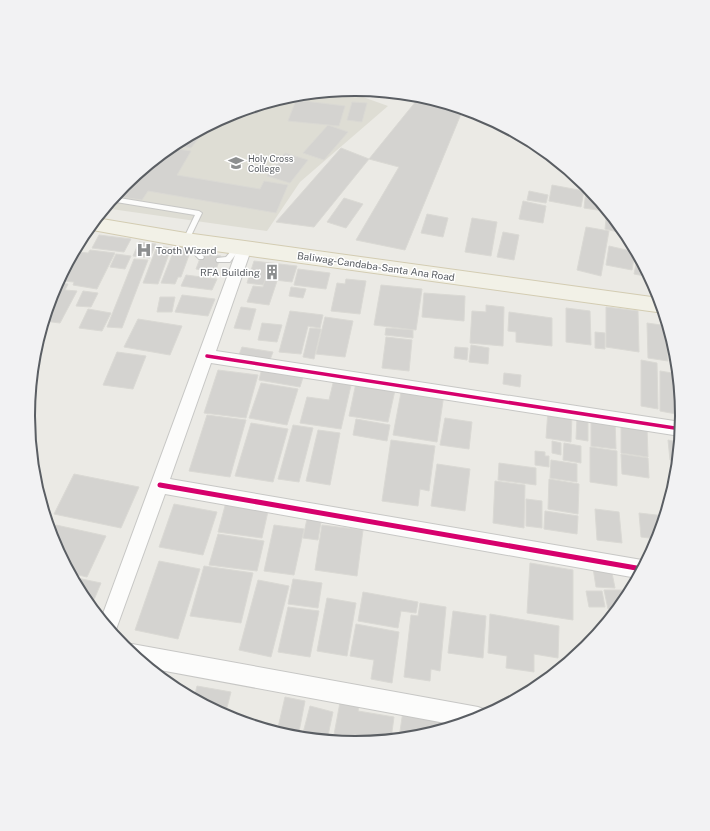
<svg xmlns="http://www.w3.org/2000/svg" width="710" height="831" font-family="'Public Sans',sans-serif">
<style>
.education{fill:#deddd4}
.building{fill:#d4d3d0;stroke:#dad9d4}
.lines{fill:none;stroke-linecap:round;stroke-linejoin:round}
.service-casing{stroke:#c7c7c5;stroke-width:2}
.minor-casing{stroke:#c7c7c5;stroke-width:2}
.primary-casing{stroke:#d3ccb2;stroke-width:2}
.service{fill:#fcfcfb;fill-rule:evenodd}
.minor{fill:#fcfcfb;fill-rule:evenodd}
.primary{fill:#f2f1e7;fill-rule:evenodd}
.cycleway-far1-casing{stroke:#fff;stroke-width:6}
.cycleway-casing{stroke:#fff;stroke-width:8}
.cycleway-far1{stroke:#d6006c;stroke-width:3.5}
.cycleway{stroke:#d6006c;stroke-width:5}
.labels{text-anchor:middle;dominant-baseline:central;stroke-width:3;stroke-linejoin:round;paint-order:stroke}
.far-poi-label{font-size:9px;fill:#5a5e63;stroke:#fff;text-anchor:start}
.poi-label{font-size:10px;fill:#5a5e63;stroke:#fff;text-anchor:start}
.street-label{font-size:10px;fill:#5a5e63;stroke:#fff}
.rim{fill:none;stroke:#5a5e63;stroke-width:2}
</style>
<rect width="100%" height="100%" fill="#ebeae5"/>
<!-- education -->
<path class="education" d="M338,90L349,92L388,106L300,182L267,231L104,208L124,184L174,143L230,113L291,95Z"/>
<!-- building -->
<path class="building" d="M296,100L345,106L339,126L288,121Z
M417,100L461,114L405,250L356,240L399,167L369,159Z
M352,102L367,103L362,122L347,120Z
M263,103L257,114L237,111Z
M209,125L191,148L173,144L174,143Z
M328,125L348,132L324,160L303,153Z
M170,148L191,151L177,175L260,189L264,181L288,185L276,213L148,191L142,200L122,197L127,190L120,189L124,184L151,162L160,163Z
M341,148L369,159L314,227L276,222Z
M285,153L308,160L290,183L267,176Z
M552,185L584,191L581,207L549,201Z
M586,190L592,191L604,206V211L584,208Z
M529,191L548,195L546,203L527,200Z
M344,198L363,204L346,228L327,222Z
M523,201L546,206L543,223L519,219Z
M607,210L619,224L618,232L605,229Z
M427,214L448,218L443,237L421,233Z
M472,218L497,222L491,256L465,252Z
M586,227L609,231L601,276L577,270Z
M503,232L519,235L514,260L497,257Z
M99,235L131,239L124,252L92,248Z
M139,242L156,244L150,258L133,256Z
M176,245L192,247L181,277H178L175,284L161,283Z
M157,246L171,248L158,284L143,283Z
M609,246L635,252L632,270L606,265Z
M90,250L115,253L97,289L73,285L74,282L64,281L79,252L88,253Z
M202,253L221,256L215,272L196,269Z
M116,254L131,256L125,269L110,267Z
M638,254L650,277L634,274Z
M134,259L148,260L122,328L107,327Z
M254,261L297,266L292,282L266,279L263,285L247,283Z
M298,269L330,273L326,289L294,285Z
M186,275L217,279L212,290L181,286Z
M265,279L277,281L269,305L247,302L253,286L263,287Z
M346,279L366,281L360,314L331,311L337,283L345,284Z
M57,283L68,284L65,290L77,291L60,323L44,321Z
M381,285L422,289L416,330L374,325Z
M291,287L306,289L303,298L289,296Z
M83,291L98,293L91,307L76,306Z
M424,293L465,296L464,321L422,317Z
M182,295L215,299L208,316L175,312Z
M160,297H175L172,312H157Z
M486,305L504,307L503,346L470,343L472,311L486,312Z
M241,307L256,309L250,330L234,328Z
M606,307L638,311L639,352L606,347Z
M566,308L590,311L591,345L566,342Z
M88,309L111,313L102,331L79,328Z
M290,311L323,315L320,328L308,326L301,354L279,352Z
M509,312L552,318V346L516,342V332L508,331Z
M325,317L353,321L345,357L316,354Z
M138,319L182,326L170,355L124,347Z
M262,323L282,325L277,342L258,340Z
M647,323L668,326L674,346L667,345L668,361L648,358Z
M310,328L321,329L314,359L303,357Z
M386,328L413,330V338L385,335Z
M595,332L605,333V349L595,348Z
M386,337L412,340L409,371L382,368Z
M471,345L489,348L488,364L469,362Z
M242,347L273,352L268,365L237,360Z
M455,347L468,348L467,360L454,358Z
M117,352L146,356L133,389L103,385Z
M641,360L657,363L658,409L641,406Z
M262,368L304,374L300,387L259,380Z
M218,370L258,375L246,418L204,413Z
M660,371L678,374L681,405L676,404V414L660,411Z
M504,373L521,375L520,387L503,384Z
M334,379L352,381L341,429L300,423L307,397L329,400Z
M261,383L298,389L287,425L249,418Z
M356,383L395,390L388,422L349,416Z
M402,387L444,394L437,442L393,435Z
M548,410L572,414L571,442L546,438Z
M207,415L246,420L230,477L189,471Z
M591,416L615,420L616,449L591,446Z
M577,417L588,419V441L576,439Z
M445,418L472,422L469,449L440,445Z
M356,419L390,425L387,441L353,435Z
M251,423L288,429L273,482L235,476Z
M621,423L647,427L648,457L621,453Z
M293,425L313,428L299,482L278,479Z
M318,430L340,433L330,485L306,481Z
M391,440L435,446L429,491L420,489L418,506L382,501Z
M668,440L679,442L677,462L670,460Z
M552,441L561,443V455L552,453Z
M564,443L581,446V463L563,460Z
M590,447L617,451V486L590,482Z
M535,451L545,452V456H549V467L535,465Z
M621,454L648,458L649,478L622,474Z
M551,460L577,464V482L550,478Z
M499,463L536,468V485L498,480Z
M437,464L470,469L465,511L431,506Z
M74,474L139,487L121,528L54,514Z
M549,479L579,484L578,514L548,509Z
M495,481L525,485L524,528L493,523Z
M526,499L542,501V528L526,526Z
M226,502L269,507L262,538L218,532Z
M174,504L217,512L203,555L159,547Z
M595,509L619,512L622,543L597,540Z
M545,511L578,516L577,534L544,529Z
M639,513L665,516L658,539L641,537Z
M308,514L322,516L318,540L303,538Z
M56,525L106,536L87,577L70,573L51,535Z
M274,525L304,529L294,575L264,571Z
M322,525L363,530L357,576L315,570Z
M218,534L264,541L257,571L209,565Z
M159,561L200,569L178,639L135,630Z
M530,563L573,570V620L527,613Z
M204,566L253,573L241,623L190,616Z
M593,568H611L615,588L596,587Z
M72,577L101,583L91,607L83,597Z
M293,579L322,583L318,608L288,604Z
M258,580L289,586L271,657L239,650Z
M604,590H631L617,609H608Z
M586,591H602L605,607H589Z
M363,592L418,602L416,613L401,611L398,628L358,621Z
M327,598L356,603L347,656L317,651Z
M420,603L446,607L440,671L431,669L430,681L404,677L411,615L418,616Z
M288,607L319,611L310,657L278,652Z
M453,611L486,616L483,658L448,653Z
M490,614L559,626L558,658L534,654V672L506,668L507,656L488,653Z
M356,624L399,632L392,683L371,679L374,660L350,656Z
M197,686L231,692L225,715L194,698Z
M285,697L305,701L298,737L277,732Z
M341,697L360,701L358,711L394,717L391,739L355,742L333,740Z
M310,706L333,712L327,740L302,737Z
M403,711L464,722L419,736L399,738Z"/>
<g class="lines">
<!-- service casing -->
<g class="service-casing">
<path id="service" d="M113,197L199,211L202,213L189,240L186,242L183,240L195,215L110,201Z
M196,239H200L201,241V254L204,257L203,259H199L195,255Z
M237,244H239L242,246L230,262H217L216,260L217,258L226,257Z"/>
</g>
<!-- minor casing -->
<g class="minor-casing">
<path id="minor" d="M245,242L250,243L252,247L216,351L681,422L680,436L211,363L170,479L642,560L646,561L637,578L165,494L114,635L101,619L238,247L240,243Z
M132,644L478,707L486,710L487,714L456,725L149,668L124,647Z"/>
</g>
<!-- primary casing -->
<g class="primary-casing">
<path id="primary" d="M96,218L186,233L659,298L664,313L186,247L87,229Z"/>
</g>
<!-- service -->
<use href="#service" class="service"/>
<!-- minor -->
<use href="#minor" class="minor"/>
<!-- primary -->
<use href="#primary" class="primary"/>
<!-- cycleway-far1 casing -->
<g class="cycleway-far1-casing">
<path id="cycleway-far1" d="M207,356L681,429"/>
</g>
<!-- cycleway casing -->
<g class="cycleway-casing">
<path id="cycleway" d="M160,485L642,569"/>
</g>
<!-- cycleway-far1 -->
<use href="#cycleway-far1" class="cycleway-far1"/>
<!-- cycleway -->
<use href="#cycleway" class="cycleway"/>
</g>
<!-- icons -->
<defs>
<g id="university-bare" transform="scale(1.2)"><path d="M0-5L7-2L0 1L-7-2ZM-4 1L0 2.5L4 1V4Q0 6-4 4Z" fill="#8d8f90" stroke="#fff" stroke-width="2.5" paint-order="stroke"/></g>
<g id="hospital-bare" transform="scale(1.2)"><path d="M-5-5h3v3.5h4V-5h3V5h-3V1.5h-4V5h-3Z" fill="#8d8f90" stroke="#fff" stroke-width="2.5" paint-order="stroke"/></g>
<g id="building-bare" transform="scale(1.2)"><path d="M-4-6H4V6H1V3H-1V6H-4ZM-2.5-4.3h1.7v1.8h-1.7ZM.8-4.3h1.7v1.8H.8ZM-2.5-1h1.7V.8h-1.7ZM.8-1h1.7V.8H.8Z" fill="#8d8f90" stroke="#fff" stroke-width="2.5" paint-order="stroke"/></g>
</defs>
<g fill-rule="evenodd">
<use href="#university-bare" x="236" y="163"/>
<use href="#hospital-bare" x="144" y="250"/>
<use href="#building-bare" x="272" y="272"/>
</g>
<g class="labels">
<!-- far-poi labels -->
<g class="far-poi-label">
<text x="248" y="158">Holy Cross<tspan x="248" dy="10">College</tspan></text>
</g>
<!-- poi labels -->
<g class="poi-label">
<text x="156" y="250">Tooth Wizard</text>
<text x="260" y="272" text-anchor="end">RFA Building</text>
</g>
<!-- street labels -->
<g class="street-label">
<text transform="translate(376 266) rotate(8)">Baliwag-Candaba-Santa Ana Road</text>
</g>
</g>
<!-- crop -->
<path d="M0 0H710V831H0ZM35 416a320 320 0 1 1 640 0a320 320 0 1 1-640 0Z" fill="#f2f2f3" fill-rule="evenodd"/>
<path class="rim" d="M35 416a320 320 0 1 1 640 0a320 320 0 1 1-640 0Z"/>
</svg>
